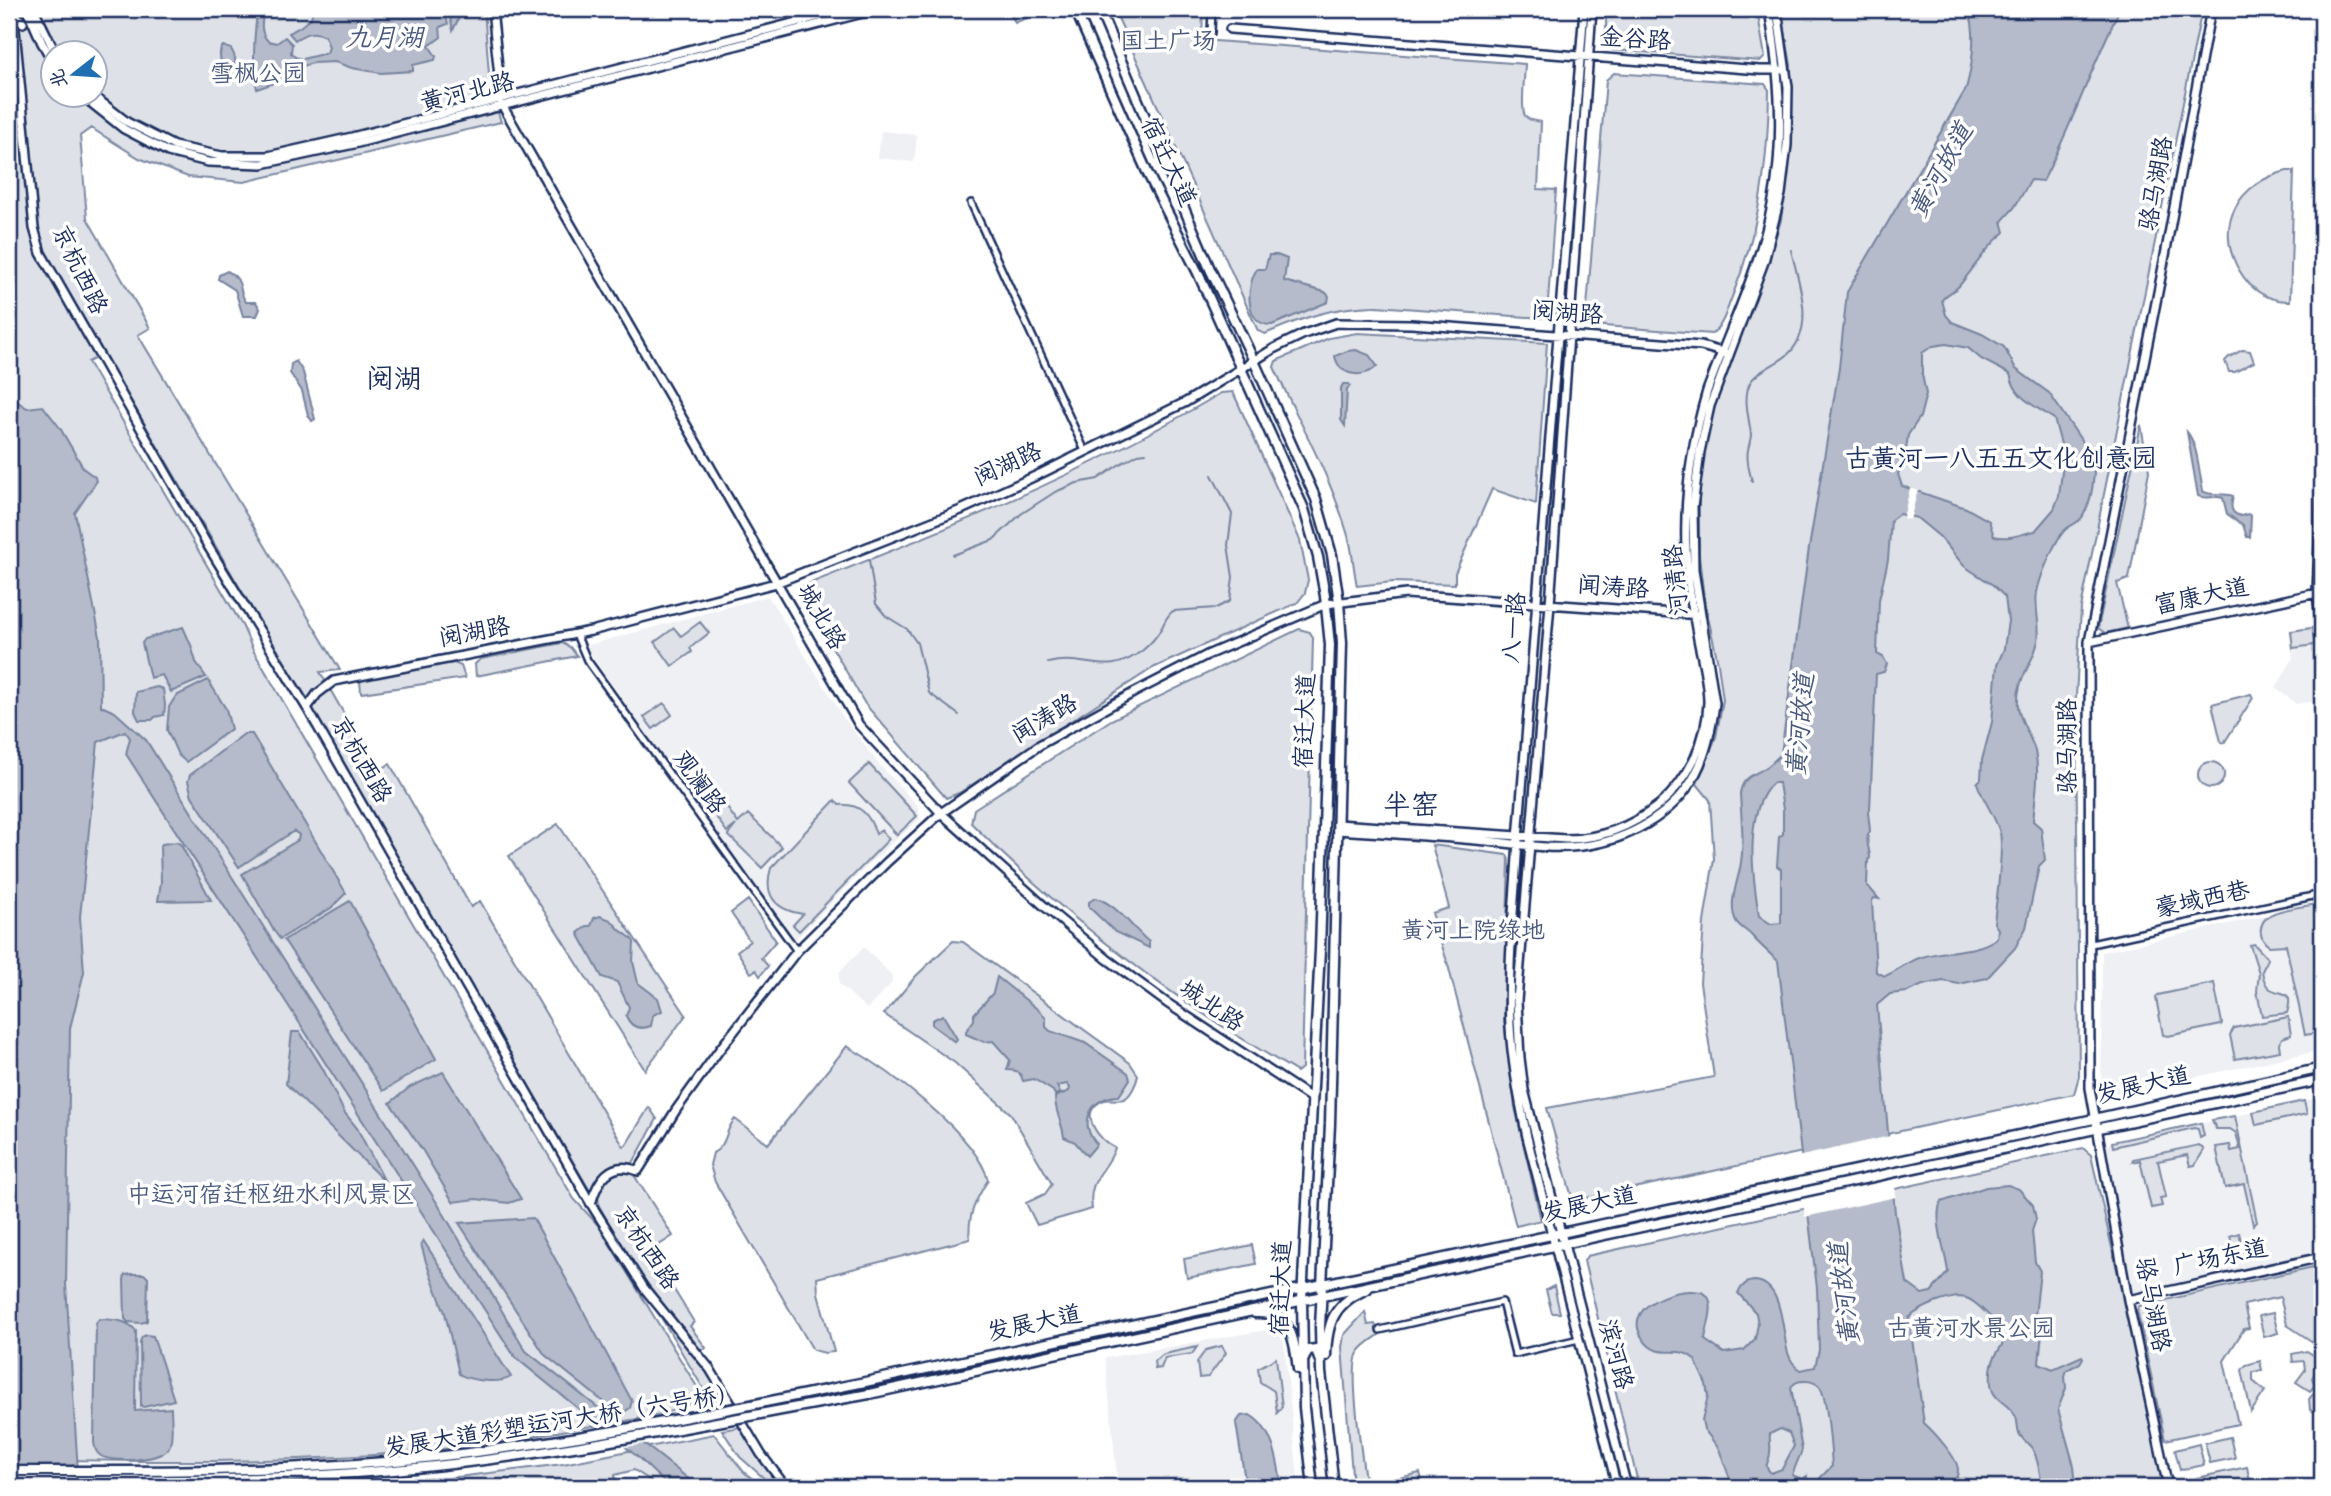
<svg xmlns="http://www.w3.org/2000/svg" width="2331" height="1496" font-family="'Gochi Hand','LXGW WenKai TC',sans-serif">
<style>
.built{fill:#eff0f4}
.green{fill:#dee1e7;stroke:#7c88a2;stroke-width:2;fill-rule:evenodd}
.water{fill:#b5bbca;stroke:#77839f;stroke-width:2;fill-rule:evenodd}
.pier{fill:#fff}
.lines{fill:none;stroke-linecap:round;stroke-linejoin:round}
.stream{stroke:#77839f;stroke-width:2}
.street-casing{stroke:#1b2f5e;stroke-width:10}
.secondary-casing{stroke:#1b2f5e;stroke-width:12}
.primary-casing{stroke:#1b2f5e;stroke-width:13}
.street{stroke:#fff;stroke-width:5}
.secondary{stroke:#fff;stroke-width:7}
.primary{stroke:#fff;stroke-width:8}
.primary-bridge-casing{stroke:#1b2f5e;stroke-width:13;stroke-linecap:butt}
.primary-bridge{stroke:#fff;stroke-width:8}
.labels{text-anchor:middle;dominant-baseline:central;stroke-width:7;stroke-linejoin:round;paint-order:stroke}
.street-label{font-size:24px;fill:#1b2f5e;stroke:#fff}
.park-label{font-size:24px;fill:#4c5c80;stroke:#fff}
.water-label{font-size:26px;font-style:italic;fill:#49597e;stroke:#fff}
.neighbourhood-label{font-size:26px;fill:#1b2f5e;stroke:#fff}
.quarter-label{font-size:28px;fill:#1b2f5e;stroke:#fff}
</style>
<rect width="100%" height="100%" fill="#fff"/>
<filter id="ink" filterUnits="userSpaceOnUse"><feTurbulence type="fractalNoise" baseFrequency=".0143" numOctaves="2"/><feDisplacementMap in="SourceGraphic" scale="14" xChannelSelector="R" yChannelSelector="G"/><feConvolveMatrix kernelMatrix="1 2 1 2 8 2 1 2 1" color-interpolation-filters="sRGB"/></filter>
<g filter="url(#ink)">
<!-- built -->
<path class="built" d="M881,131L917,135L914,162L878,158Z
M768,596L844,718L877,762L918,806L920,819L872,861L793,942L585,646Z
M2312,626L2322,700L2296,704L2276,688L2293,658L2289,630Z
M2322,903V1050L2101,1097L2102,952Z
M864,947L892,976V983L867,1009L839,984V973Z
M2322,1097V1251L2132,1293L2104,1148L2106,1144Z
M1272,1329L1278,1332L1284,1342L1299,1487H1118L1105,1358Z"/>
<!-- green -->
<path class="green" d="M9,9H484L490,87L501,122L244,182L188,177L139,158L91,128L80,136L87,218L150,328L138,335L340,670L320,672L377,771L390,764L471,907L480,901L622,1144L624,1146L626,1145L649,1107L657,1119L633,1163L602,1172L590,1191L104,354L88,362L243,627L253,650L574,1199L598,1225L699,1390L698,1400C667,1418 610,1423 574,1429C531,1436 487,1445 443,1449C299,1464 154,1462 9,1459ZM52,52H94V94H52Z
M1023,9H1030L1033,15L1015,23L1011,14Z
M1114,9H1203L1202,40L1525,64C1525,75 1520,108 1525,116C1529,121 1536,121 1541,122L1538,189L1556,190L1547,315L1542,318L1376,306C1333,307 1304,317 1265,334L1258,331Z
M1606,9H1757L1765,57L1761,61L1613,50L1606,42Z
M1781,9H2202L2081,608L2076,697L2079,1076L2074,1094L1573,1201L1547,1108L1714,1077L1700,983L1704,922L1714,859L1710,800L1697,784L1716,737L1723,700L1718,663L1704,598L1699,556V495L1705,439L1722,378L1763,277L1781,220L1792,135L1791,65Z
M1614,73L1765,84L1769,90C1768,163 1760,228 1732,297C1727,309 1723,326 1712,334L1590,325L1586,319L1606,80Z
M2287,171H2294L2290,301H2287C2265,300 2250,289 2239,270C2213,225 2239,182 2287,171Z
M1357,333L1547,343L1536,504L1492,489L1455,573V584L1393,582L1357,586C1354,572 1353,557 1350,543C1334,482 1300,424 1274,367L1276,361L1329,338Z
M2242,350L2250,351L2254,362L2235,372H2229L2225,361L2229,357Z
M1233,392L1300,540L1308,580L1305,593L1297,603L1153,668L959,793L946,798L865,704L798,588C943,531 1087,473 1221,393Z
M2141,425L2149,471L2129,579L2117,583L2128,628L2105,633L2098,628Z
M700,622L709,633L690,648L692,652L672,666L655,642L674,628L681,636Z
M2312,628L2315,645L2293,648L2291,631Z
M1299,629L1310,632L1313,638L1302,1068L1297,1072C1266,1053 1233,1034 1202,1013C1119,957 1041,893 971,823L974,809L1111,720Z
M562,643L570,647L577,656L476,676L475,664L481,659Z
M454,663L461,666L465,678L361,693L360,680L364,677Z
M2251,694L2253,698L2224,743L2221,742L2212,704Z
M664,703L672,715L653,729L644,717Z
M2198 775a13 13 0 1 1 26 0a13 13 0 1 1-26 0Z
M869,764L917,816L897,835L849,783Z
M835,800L839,805C861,803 870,816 876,834L881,830L889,839L799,931L793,925L803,914C775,910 763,895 771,868Z
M723,802L738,823L748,814L782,847L762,868L728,835L736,825L727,832L711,810Z
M558,824L686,1015L645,1070L509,856Z
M1432,845L1507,855L1509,860L1504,1021L1515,1107L1541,1220L1516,1226L1448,965L1432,913L1449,908Z
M748,900L776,941L761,958L768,966L760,976L756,970L751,973L737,951L750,941L731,913Z
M2322,903V942H2316L2314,945L2322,985V1032L2305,1035L2286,945L2269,946C2257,938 2258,921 2272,914C2283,908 2309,906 2322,903Z
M953,941L963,942L1130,1063L1138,1075C1137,1082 1131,1096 1124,1099C1118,1101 1109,1098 1102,1101C1077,1112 1099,1141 1115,1148C1107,1172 1087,1178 1092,1209L1037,1225L1026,1203L1045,1194L1052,1184L1011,1114L955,1063L884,1014L916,976Z
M2254,944L2268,959L2262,971C2263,977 2264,984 2269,988C2280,996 2295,988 2287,1013L2262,1016L2257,991L2259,973L2250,945Z
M2214,983L2222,1023L2221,1025L2168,1036L2163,1035L2156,998L2158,995Z
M2288,1017L2291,1035L2282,1038L2279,1044L2280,1051L2235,1059L2230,1035L2234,1028Z
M847,1046C887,1069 977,1135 988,1180C976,1199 967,1216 970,1239L817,1278L818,1293L834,1352L825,1353L813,1350L715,1182L710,1165L713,1153C728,1145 724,1131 735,1119L768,1144Z
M2304,1101L2307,1114L2256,1125L2253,1112Z
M2235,1116L2257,1222L2253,1225L2244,1184L2225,1188L2216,1147L2230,1145L2231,1151L2240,1149L2236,1133L2230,1129H2216L2212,1120Z
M2201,1123L2204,1136L2200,1138L2198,1129L2194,1128L2113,1147L2112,1142Z
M2199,1145L2204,1150L2195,1165L2190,1166L2187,1155L2158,1161L2166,1197L2160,1198L2162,1206L2151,1208L2140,1160L2132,1162L2133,1159Z
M2083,1148L2091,1155L2166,1487H1639L1584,1261L1587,1256Z
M632,1172L673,1236L650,1251L694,1322L690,1326L706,1348L701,1351L635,1268L599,1206L598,1193L608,1177L620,1173Z
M2239,1233L2244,1252H2234L2230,1236Z
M1252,1245L1256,1264L1187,1278L1184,1259Z
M2322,1265V1348L2287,1325L2280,1297L2244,1305L2249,1328L2244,1329L2224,1361L2238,1424L2165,1440L2137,1310L2139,1306Z
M1554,1286L1560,1313H1552L1546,1290Z
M650,1299L706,1368L724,1398V1403L713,1405Z
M1365,1312L1368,1325L1375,1324L1379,1335C1372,1340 1363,1345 1358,1353C1348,1369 1363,1463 1366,1487H1353L1342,1347L1344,1335Z
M2273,1313L2278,1333L2264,1337L2259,1316Z
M1222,1346L1226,1353L1208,1377L1199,1378L1197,1362L1206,1350Z
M1197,1347L1192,1354L1165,1358L1161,1368L1155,1369L1154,1361L1164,1354Z
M2307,1351L2316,1357L2319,1366L2312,1378L2315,1385L2310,1391L2296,1382L2305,1370L2304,1361L2293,1362L2292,1354Z
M1276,1358L1282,1407L1277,1413L1274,1391L1260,1382L1258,1368Z
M2260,1361L2262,1370L2253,1372V1381L2265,1391L2251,1412L2242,1370L2246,1365Z
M2315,1392L2322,1395V1414L2310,1410L2309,1399Z
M741,1427L761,1462L782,1487H774L740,1457L722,1430Z
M714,1434L744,1472L763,1487H653L651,1481L634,1470L615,1475L616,1487H336L449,1478L563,1464Z
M2230,1437L2235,1458L2210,1463L2205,1443Z
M2199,1444L2204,1465L2180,1470L2175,1450Z
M2247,1467L2251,1487H2175L2174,1483Z
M1420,1473L1424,1487H1402L1399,1478Z"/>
<!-- water -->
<path class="water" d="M258,9H264C262,21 259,32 268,41L277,43L285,37L292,44L291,53L295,57L302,59L327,53L329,47L325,36C313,30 306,33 295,40L289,33L300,27L311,18L313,9H458L459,18L453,30L449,13L445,14L448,24L440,27L441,37L429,46L436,56L435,60L413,65V71L381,73L352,68L335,62L313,63L288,70L271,84L257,89C252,70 254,29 258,9Z
M1969,9H2120C2092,65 2072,126 2043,181L2031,180L2014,208L2002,221L2005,232C1986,247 1975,267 1959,286C1954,292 1947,293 1942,300L1946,315L1952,322L1982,334L2004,347L2016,369L2049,393L2094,459C2095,476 2092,501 2083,516C2079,523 2072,524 2066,529C2055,539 2040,577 2037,592C2034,608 2041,625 2038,641C2033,665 2016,678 2018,706C2019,720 2031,736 2035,751C2040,774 2035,798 2033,821L2041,828L2045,860L2039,866L2026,928L2015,948L1987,978L1959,984L1943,981L1923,985L1907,992L1890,994L1877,1005L1895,1213L1907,1283L1922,1294L1931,1292L1948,1272C1946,1254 1933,1218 1941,1202L1986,1187L2008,1185L2019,1189L2033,1205L2036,1219L2032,1231L2035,1262L2040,1271L2035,1317L2042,1333L2039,1363L2053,1369L2082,1356L2083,1358L2080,1363L2067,1370L2065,1376L2066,1388L2058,1409L2074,1466L2076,1487H2042C2040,1475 2039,1461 2033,1450C2029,1443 2022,1440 2019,1433C2017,1428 2018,1422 2016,1417C2005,1397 1988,1404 1991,1371C1992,1354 2004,1347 2008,1332C2003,1325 1998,1324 1992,1318C1984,1312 1976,1301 1966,1298C1951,1294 1919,1308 1909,1318L1924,1423C1933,1431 1958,1458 1958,1470C1958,1475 1955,1482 1954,1487H1816L1821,1482L1820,1478L1832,1466C1831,1451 1827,1397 1820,1387C1816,1382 1811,1381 1805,1381C1798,1381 1795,1382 1791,1387L1802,1450L1792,1475L1802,1479L1807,1476V1487H1733L1719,1449L1704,1429L1702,1420L1708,1396L1706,1384L1695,1360C1678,1342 1659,1363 1643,1339C1616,1301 1698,1280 1708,1297C1715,1308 1706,1328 1705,1340L1724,1353L1744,1350L1755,1339L1758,1324L1756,1313L1738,1293C1742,1286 1746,1281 1755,1281C1784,1283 1782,1334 1788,1353C1791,1362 1794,1365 1801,1370L1815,1367L1819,1350L1817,1288L1778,961C1769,953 1759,944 1751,935C1747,930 1740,928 1736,921C1728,905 1737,884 1740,868C1745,844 1741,817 1740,793C1743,775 1756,775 1768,766C1773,762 1777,758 1781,754L1809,548L1839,368L1847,292L1966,89C1973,63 1977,36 1969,9ZM1946,344L1968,348L1981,359L2010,374C2016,400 2033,404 2054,419L2064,455L2059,496L2054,509L2035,531C2020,534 2010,540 1994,536L1989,521L1966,508L1902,486L1898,474L1905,458L1908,435L1920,417L1926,394L1922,374V353L1933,346ZM1899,514L1917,518L1940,537L1964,566L1993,585L2005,597L2008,621L2004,649L1997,665L1992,722L1982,760L1981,779L1977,783C1983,801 1995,815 2000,833C2004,851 1996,902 1994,923L1998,929L1997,938C1973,955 1945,948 1919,958C1907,962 1897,971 1885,976L1876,972L1872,901L1874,898L1879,899L1867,885L1868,860L1870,858C1870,849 1864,839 1870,831L1868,812L1870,809L1876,674L1884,672L1887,664L1883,657L1877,654L1879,600L1888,560L1891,520ZM1773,783H1779L1783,809V834L1779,837L1777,866L1781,869V923L1771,924L1759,916C1753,879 1743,811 1773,783ZM1780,1429L1789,1433L1794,1446L1782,1469L1771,1473C1762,1464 1770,1463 1770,1452C1771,1446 1769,1440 1770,1434Z
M223,46L231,49C236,57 238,66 229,72L224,70C221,62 217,53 223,46Z
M1269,255H1277L1287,259L1284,281L1325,292L1329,296L1328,302L1272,325C1244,326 1246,285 1257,269H1265Z
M227,271C245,280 237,290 246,302H256L260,309L257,316H243L235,290L218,279L219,275Z
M1356,350L1369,355L1377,366C1365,379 1339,377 1335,356L1347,351Z
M296,361L303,372L315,419L312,421L308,415L302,391L290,373L291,364Z
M1343,384H1349L1350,386L1347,390L1345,426L1341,420V388Z
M9,396L27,408L43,406L60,428L84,469L95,477L96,482L75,513L100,637L101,706L115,712L146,740L439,1206L526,1351L699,1487H669L639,1458L515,1357L126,754L130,738L125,731L98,742L80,917L84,972L70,1028L66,1284L79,1487H9Z
M2187,432C2198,445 2199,473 2203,491C2210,497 2224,492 2233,496C2231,505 2229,513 2241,516L2248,514L2251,516L2250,537H2247L2243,525L2227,514L2223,498C2215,495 2205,500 2198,496Z
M183,627L191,645L196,662L206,677L171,692L162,675L150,678L142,643L145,639Z
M208,680L226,709L231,729L186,762L178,755L167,730L169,707L176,696Z
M157,687L163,689L165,705L164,715L155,717L152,720H139L135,712L136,692Z
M244,734H252L346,893L331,908L280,939L274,931L242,874L298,840L299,835L294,831L239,867L192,796L188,781L190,775Z
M177,842L181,845L211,900L158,901L161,882L160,847L162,844Z
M1095,898C1115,902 1133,929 1149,942V948L1115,932L1089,907V902Z
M350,901L436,1059L383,1091L284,940Z
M600,916L611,920L620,930L631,938L634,942L633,962L638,983L658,998L662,1011L653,1015L651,1026C640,1030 631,1028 626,1016L629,1007L617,982L602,977L578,933L587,926H591L594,918Z
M997,977L1041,1012L1046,1019V1027L1050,1031L1085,1043L1128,1073L1130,1079L1119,1096C1091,1096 1077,1124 1097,1144L1087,1156L1075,1142L1064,1137C1062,1121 1055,1113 1055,1097L1069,1091L1070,1088L1067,1084L1057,1086L1060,1093L1055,1095L1053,1091L1034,1079L1023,1081C1020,1071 1017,1070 1007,1070L1010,1060L993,1041L984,1042L966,1034V1031L974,1020V1014L993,993Z
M943,1015L957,1039L955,1042L932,1025V1020Z
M292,1032H300L323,1069L344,1112L357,1128L385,1182L286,1084Z
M443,1072L521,1199L509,1203L476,1199L453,1202L423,1151L390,1103L410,1087Z
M533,1218L632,1401L630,1408L620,1415L545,1355L459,1223Z
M423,1240L511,1377C500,1384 470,1381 459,1374L445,1313L426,1262L421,1244Z
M132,1274H144L148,1278L147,1321L141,1323L128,1322L125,1319L124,1280L125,1275Z
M99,1319C112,1320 127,1319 136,1331L135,1411L171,1408C171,1419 174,1437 169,1447C162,1461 113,1463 101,1456C95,1452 95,1448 94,1442L96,1323Z
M146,1335L153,1336L174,1400L144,1407L141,1406L140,1342L142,1337Z
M1250,1415C1273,1428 1279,1463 1281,1487H1246L1236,1423L1241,1416Z"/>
<!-- pier -->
<path class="pier" d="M1910,488L1918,490L1910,520L1903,518Z
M1890,1136L1896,1197L1805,1217L1797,1157Z
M622,1422L649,1443L621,1448L595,1427Z
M9,1464L81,1465L82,1487H9Z"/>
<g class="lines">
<!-- stream -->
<path class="stream" d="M1752,481C1749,471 1746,460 1748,450C1749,444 1751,440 1751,434C1749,418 1742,396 1751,381C1758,370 1775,365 1786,356C1817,330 1799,284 1791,250
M953,555L993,540L1021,514L1055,492L1077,483L1098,479L1120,464L1138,454L1146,453
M869,560L876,604L886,616L907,629L917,643L929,693L959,715
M1048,663C1086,653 1105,680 1143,650C1149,645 1157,636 1161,629C1165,622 1166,616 1173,611L1216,608L1230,601L1233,577L1228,545L1232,514L1212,475"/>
<!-- street casing -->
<g class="street-casing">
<path id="street" d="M1211,33L1212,9
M971,203L1085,451
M576,634L587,660L797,951
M2091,944L2322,894
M1380,1330L1502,1302L1515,1354L1579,1339"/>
</g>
<!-- secondary casing -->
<g class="secondary-casing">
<path id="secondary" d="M13,9L34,228L41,253L208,546L307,708L591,1204L644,1288L710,1369L761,1454L786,1487
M27,9L42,43L52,60
M34,9L55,52
M492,9L502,105L859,725L941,813L1044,906L1107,959L1167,1003L1311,1098
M1584,9L1518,839C1515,901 1507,964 1510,1026C1512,1064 1519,1100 1527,1137L1617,1487
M1592,9L1550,604L1517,1001L1520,1058L1524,1090L1627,1487
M14,21L18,17L23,23
M1230,29L1760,70H1780
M80,94L124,129L168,152L208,162L262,164L354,144L878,9
M91,94L127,122L174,146L222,156H268L352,137L847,9
M2322,469L2317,593L2322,634
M2089,642L2322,592
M307,708L317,694L334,681L591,631L776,583L961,510L1042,473L1186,402L1275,348L1304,334L1336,323L1411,324L1701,346L1729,354
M1337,824L1566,839C1601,839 1631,827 1659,805C1689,780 1707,741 1708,702C1708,683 1703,663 1699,644C1693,613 1687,581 1686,549C1684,497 1692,442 1707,391C1730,328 1761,266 1773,200C1785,136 1779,73 1769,9
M1337,830C1383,833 1429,836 1476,840C1510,843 1547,850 1582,846C1626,841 1674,815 1695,775C1707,753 1712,727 1715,703L1694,570L1693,507L1700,452L1710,406L1764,262L1781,194L1787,145L1788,87L1777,9
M591,1204C597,1181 610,1159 638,1171L676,1110L720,1049L797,951L887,862L941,813L1041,744L1135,692L1207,655L1326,604L1406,594L1701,615
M2128,1300L2322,1257
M2168,1487L2128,1300L2090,1088L2089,642L2161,277L2211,9"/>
</g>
<!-- primary casing -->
<g class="primary-casing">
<path id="primary" d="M1075,9L1148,174L1198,273L1304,509L1318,557L1325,596L1330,645L1320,950L1302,1300L1304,1408L1313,1487
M1099,9L1210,269L1254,361L1316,499L1332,555L1339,602L1342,643L1330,1124L1320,1327L1321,1372L1334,1487
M1255,1313C1292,1311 1294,1340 1298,1369
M1326,1356C1327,1322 1334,1303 1367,1289
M1304,1359L1308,1350L1316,1349L1319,1359
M865,1382L2094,1119L2322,1068
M869,1394L2322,1080"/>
</g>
<!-- street -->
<use href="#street" class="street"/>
<!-- secondary -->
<use href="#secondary" class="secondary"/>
<!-- primary -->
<use href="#primary" class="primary"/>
<!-- primary-bridge casing -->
<g class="primary-bridge-casing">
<path id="primary-bridge" d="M9,1471C134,1471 259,1472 385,1462C546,1448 706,1414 865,1382
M9,1481C138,1481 266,1481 394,1470C554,1456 712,1422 869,1394"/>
</g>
<!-- primary-bridge -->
<use href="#primary-bridge" class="primary-bridge"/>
</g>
</g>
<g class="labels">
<!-- street labels -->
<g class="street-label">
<text transform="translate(1635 42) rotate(4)">金谷路</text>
<text transform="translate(468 95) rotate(-14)">黄河北路</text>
<text transform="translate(1166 163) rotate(64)">宿迁大道</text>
<text transform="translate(2159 184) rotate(-80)">骆马湖路</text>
<text transform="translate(77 271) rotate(64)">京杭西路</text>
<text transform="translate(1567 316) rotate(4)">阅湖路</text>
<text transform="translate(1009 467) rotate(-25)">阅湖路</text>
<text transform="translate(1679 580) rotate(-96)">河清路</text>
<text transform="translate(1613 590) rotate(4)">闻涛路</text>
<text transform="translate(2202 599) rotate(-12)">富康大道</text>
<text transform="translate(819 618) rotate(60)">城北路</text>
<text transform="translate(1517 628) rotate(-85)">八一路</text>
<text transform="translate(475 635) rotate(-11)">阅湖路</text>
<text transform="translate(1046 721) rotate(-31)">闻涛路</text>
<text transform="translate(1308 721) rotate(-88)">宿迁大道</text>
<text transform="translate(2070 746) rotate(-90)">骆马湖路</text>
<text transform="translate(359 761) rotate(60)">京杭西路</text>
<text transform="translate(697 784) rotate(54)">观澜路</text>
<text transform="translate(2203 902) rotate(-12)">豪域西巷</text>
<text transform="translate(1210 1008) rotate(34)">城北路</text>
<text transform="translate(2144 1088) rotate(-13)">发展大道</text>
<text transform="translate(1590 1207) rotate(-12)">发展大道</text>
<text transform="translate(644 1249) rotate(56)">京杭西路</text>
<text transform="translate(2221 1260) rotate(-12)">广场东道</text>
<text transform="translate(1284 1288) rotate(-88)">宿迁大道</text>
<text transform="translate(2150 1305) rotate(79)">骆马湖路</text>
<text transform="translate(1035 1326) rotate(-12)">发展大道</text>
<text transform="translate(1613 1355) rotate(75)">滨河路</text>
<text transform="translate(563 1424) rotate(-9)">发展大道彩塑运河大桥（六号桥）</text>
</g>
<!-- park labels -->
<g class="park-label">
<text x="1168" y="44">国土广场</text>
<text x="258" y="76">雪枫公园</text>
<text x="1473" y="933">黄河上院绿地</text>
<text x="271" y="1197">中运河宿迁枢纽水利风景区</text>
<text x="1971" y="1331">古黄河水景公园</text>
</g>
<!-- water labels -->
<g class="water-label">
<text x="384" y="41">九月湖</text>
<text transform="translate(1944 172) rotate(-61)">黄河故道</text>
<text transform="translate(1804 725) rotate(-85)">黄河故道</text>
<text transform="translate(1848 1293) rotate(-97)">黄河故道</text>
</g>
<!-- neighbourhood labels -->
<g class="neighbourhood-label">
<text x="2001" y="462">古黄河一八五五文化创意园</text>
</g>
<!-- quarter labels -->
<g class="quarter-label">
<text x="394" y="382">阅湖</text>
<text x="1411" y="808">半窑</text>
</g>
</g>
<!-- margin -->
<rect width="2331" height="1496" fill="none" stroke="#fff" stroke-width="35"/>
<rect x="18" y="18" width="2296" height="1461" fill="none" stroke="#1b2f5e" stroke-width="2.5" filter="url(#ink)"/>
<!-- north arrow -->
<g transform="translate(74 74) rotate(253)"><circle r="33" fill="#ffffff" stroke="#a4acbf" stroke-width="2"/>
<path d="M0-5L12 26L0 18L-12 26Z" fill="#1f6fb2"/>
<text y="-10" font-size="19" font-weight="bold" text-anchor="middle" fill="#1b2f5e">北</text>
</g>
</svg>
